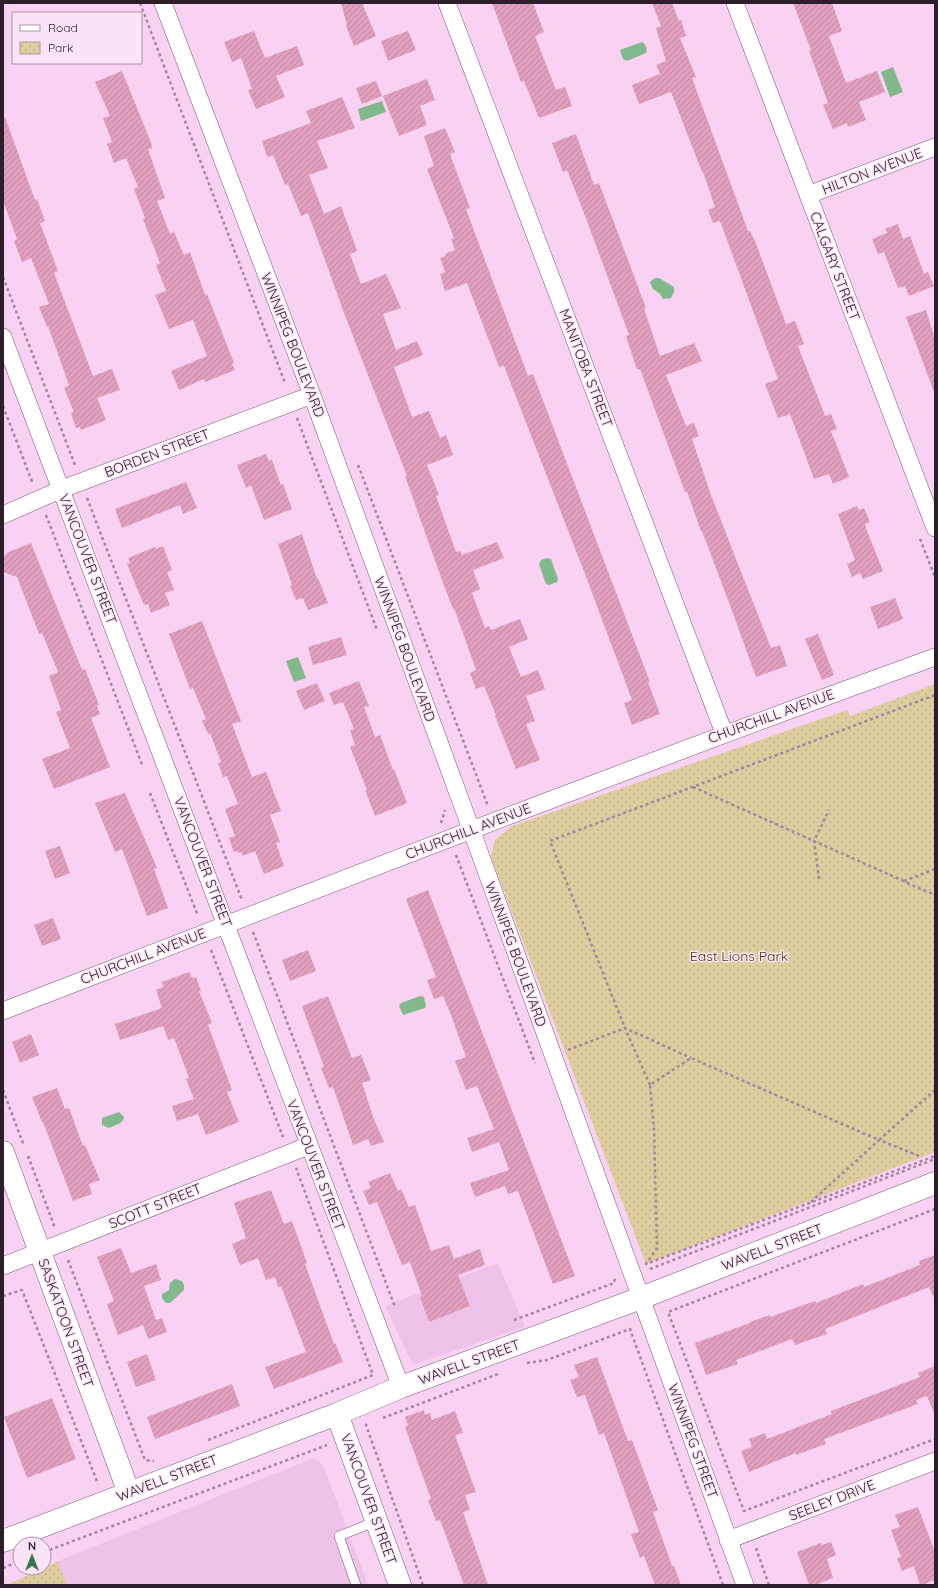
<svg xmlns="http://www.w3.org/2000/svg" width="938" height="1588" font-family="Quicksand,sans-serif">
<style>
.built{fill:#efc3e9}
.park{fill:url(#park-dots)}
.water{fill:#81b98d}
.building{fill:url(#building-hatch)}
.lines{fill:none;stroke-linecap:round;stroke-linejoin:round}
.service-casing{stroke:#7a5876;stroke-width:10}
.minor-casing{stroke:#7a5876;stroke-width:18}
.tertiary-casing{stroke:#7a5876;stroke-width:23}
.path{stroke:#a387a0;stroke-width:2.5;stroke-dasharray:3 3;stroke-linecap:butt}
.service{stroke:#fff;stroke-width:9}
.minor{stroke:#fff;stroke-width:17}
.tertiary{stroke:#fff;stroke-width:22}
.labels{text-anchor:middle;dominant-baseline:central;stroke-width:3;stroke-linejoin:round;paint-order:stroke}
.street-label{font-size:14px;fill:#2c1e2a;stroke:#fce4f8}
.park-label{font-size:14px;fill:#4c3c08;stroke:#fce4f8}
</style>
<defs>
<pattern id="park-dots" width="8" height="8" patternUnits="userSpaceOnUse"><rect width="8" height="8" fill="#decd9e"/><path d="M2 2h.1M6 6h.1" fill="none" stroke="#bfb088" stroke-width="1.8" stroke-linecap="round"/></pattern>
<pattern id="building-hatch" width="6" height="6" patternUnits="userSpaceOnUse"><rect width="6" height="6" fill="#e09fbd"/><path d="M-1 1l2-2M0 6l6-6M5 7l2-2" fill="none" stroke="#c088a3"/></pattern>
</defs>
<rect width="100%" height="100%" fill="#f8d1f3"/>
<!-- built -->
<path class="built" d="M498,1263L525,1327L413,1365L385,1306Z
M314,1458L323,1465L368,1585H67L58,1561Z"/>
<!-- park -->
<path class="park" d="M935,684V1152L646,1264L491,857L495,840L512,826L847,710L850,716Z
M58,1561L67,1585H7Z"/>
<!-- water -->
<path class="water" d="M642,42C645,43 648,50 646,53L627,61L623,59L620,50Z
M893,67L903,92L890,97L881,72Z
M382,101L386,112L361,121L358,109Z
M655,278H659L674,287V292L671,298L663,299L660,294L653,289L650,282Z
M547,558L551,559L558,579L557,582L549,585L546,584L539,564L541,560Z
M298,657L306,678L294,682L286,661Z
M420,996L424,997L426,1006L425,1008L403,1015L399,1006L401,1003Z
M119,1112L124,1117C123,1124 115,1125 109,1128L102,1125V1118Z
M175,1279L182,1281L184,1285V1290L170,1303H166L162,1298V1294L169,1290L170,1283Z"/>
<!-- building -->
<path class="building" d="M341,3H362L376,36L354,46L346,26L347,25Z
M492,3H533L544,32L535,36L556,90L565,87L572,106L539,118L524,81L521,82Z
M652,3H672L679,21L681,20L686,36L680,38L696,77L692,78L748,231H750L755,241L786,324L795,321L804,344L798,346L824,413L825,416L831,414L837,429L831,431L849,477L833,484L829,474L814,479L790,414L778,418L765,384L778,379L720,221L713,223L708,210L715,207L703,172H702L671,92L639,104L632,85L660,74L656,65L666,61L656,28L661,26Z
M793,3H832L842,31L829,36L846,83L877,71L885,92L859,102L866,120L848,127L847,123L833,129L823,105L828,103L809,51L811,50Z
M254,31L265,58L297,46L304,65L276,76L285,97L256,109L248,90L252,89L241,58L232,62L224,42Z
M408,31L416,50L388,61L381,41Z
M122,71L152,145V148L148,149L165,198L157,201L170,234L174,232L184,255L190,252L205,295L207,294L234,363L232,364L235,370L205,382L204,379L179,390L171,371L207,356L193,320L169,329L155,295L166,291L156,265L160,263L143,219L145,218L134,189L138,187L126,158L114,163L107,144L112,142L103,118L110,116L95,82Z
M427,79L435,100L420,106L427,125L399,136L383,96Z
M376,81L382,96L362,104L356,88Z
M342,97L355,128L317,141L328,168L309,175L324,214L341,206L357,251L350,254L361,284L386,274L401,308L383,314L396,350L417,341L423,355L394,367L412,417L429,411L440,438L446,435L453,455L427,465L439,495L436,496L456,552L460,551L462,555L497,542L504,558L473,570L480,589L472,593L485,628L489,626L491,630L520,619L528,639L509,647L521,677L538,670L545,689L526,696L535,721L526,724L540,760L516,769L495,716L496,715L484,686L476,689L470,673L476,670L454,608L453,609L443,583L405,476H407L344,313L308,213L301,216L288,184L285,185L273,155L267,157L262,141L311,123L306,111Z
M5,117L35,200L37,199L45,221L40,223L58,271L54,273L93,376L112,369L120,390L97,398L106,420L81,430L80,427L76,428L71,413L74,412L64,388L69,385L48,326L47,327L39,307L49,304L31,258L22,262L14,241L17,239L3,201V118Z
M445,128L455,152L450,154L470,208L466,209L528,376L533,374L650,682H648L660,714L632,725L624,703L632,700L585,574L504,366L499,367L467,283L445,291L440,274L445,272L440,258L446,256L445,254L455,250L451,239L454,238L427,169L434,166L424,136Z
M576,134L594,185L599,183L619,236L646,308L644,309L660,356L694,343L702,361L666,375L686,426L694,423L699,436L692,439L711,495L771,648L780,645L787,666L756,677L731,608L702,531H701L687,492H685L640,369L637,370L626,336L629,335L587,221L567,170L563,172L552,143Z
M898,224L903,239L910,236L924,274L928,272L934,286L909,296L905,286L898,288L884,252L878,254L872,239L887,233L885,229Z
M926,310L935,339L934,392L906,317Z
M266,454L269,461L272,460L281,485L283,484L292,509L264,520L251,485L246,488L237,465Z
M186,482L197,508L183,514L180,505L122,528L115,509Z
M857,506L859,510L864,508L870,522L865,524L867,531L883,571L863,579L860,573L852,577L847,564L855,560L838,514Z
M302,534L317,579L318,578L328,603L308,610L303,598L296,600L290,586L292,585L278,544Z
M31,543L82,670L85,669L99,705L97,706L100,714L91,718L110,767L54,789L42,759L70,748L56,712L61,710L49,676L58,672L42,633L39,634L17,577L3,572V556L7,554L6,553Z
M163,546L172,570L167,572L174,590L165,593L170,605L151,613L148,604L144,605L127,564L130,563L128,558L155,547L156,549Z
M895,598L903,619L878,629L870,607Z
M202,621L241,721L232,724L252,777L266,772L281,811L270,815L280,842L276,843L284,866L264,874L255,851L243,856L241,852L238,853L237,851L234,852L229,838L235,836L225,809L238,804L227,776L223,777L218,763L221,762L210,733L208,734L202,721L206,719L193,688L190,689L169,634Z
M818,634L834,675L822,680L805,639Z
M341,637L347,655L313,665L308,647Z
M359,681L369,706L364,707L375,737L380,735L393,770L394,769L407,803L375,816L365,790H367L350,747L355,745L350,730L354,729L343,702L334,705L329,693Z
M317,683L325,701L304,710L296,691Z
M125,793L157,868L154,869L168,908L147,916L122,849L115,852L95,803Z
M60,846L70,873L55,879L45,851Z
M428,890L575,1276L553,1284L518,1191L508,1194L505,1186L475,1197L470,1183L509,1170L499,1142L472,1152L467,1138L494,1129L477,1086L466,1090L455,1061L466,1057L451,1015L443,996L434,999L427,980L436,977L406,899Z
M53,918L61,939L42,946L34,925Z
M308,950L316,971L290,981L282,960Z
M189,972L192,978L196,977L201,991H199L212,1023L208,1025L232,1090L227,1092L239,1122L206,1135L198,1114L177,1121L172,1106L194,1099L186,1079L189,1078L174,1038L168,1040L163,1026L120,1040L115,1024L162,1008L156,990L163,987L162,982Z
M328,996L352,1058L361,1055L371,1080L362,1083L373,1117L384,1142L371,1146L368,1139L353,1145L333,1087L329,1088L321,1068L324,1067L302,1006Z
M31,1034L39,1055L20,1063L12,1042Z
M57,1088L65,1109L69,1108L83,1146L85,1145L100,1180L89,1184L92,1194L73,1201L43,1122H42L32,1097Z
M390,1173L398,1191L401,1189L409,1207L415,1205L431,1251L449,1245L454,1259L480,1249L485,1265L458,1275L470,1306L429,1322L420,1297L422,1296L410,1262L402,1265L377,1202L369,1205L363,1191L371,1188L368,1182Z
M271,1190L284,1224L292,1221L307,1263L305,1264L334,1344L335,1343L343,1362L274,1389L265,1367L306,1352L281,1286L278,1287L275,1277L266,1280L258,1258L240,1265L232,1244L246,1238L234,1203Z
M121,1248L131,1273L156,1264L161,1280L144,1286L156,1320L162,1318L167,1332L148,1339L143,1325L118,1335L107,1304L114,1301L97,1257Z
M935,1255V1300L929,1287L825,1329L827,1334L795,1345L792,1339L736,1360L738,1364L706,1375L695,1343L750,1323V1322L770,1315V1317L815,1301L816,1303L863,1284L864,1287L920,1265L919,1261Z
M147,1354L156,1380L136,1387L127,1362Z
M597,1357L628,1441L632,1440L658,1510L653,1512L672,1566H674L681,1585H655L644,1556L640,1558L631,1534L639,1532L604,1433L599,1435L585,1395L577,1397L570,1380L579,1377L574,1365Z
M935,1366V1413H934L927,1396L916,1400L918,1404L824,1439L826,1444L796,1455V1453L749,1472L741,1451L752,1447L749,1439L765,1433L767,1439L832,1414L831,1411L920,1377L918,1373Z
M232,1384L240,1406L155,1439L147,1417Z
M52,1398L76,1459L27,1478L4,1417Z
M424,1410L425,1415L430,1413L432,1420L455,1411L463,1433L455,1435L476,1492L465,1495L470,1510L463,1512L488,1585H464L440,1520L436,1521L428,1500L431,1499L405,1427L408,1425L405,1417Z
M918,1507L935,1552V1580L922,1585H920L914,1566L902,1571L897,1558L901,1557L891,1530L900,1527L895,1515Z
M831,1542L836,1555L827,1559L833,1578L815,1585H809L797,1552L821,1543L822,1545Z"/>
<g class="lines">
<!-- service casing -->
<g class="service-casing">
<path id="service" d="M356,1585L339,1536L377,1521"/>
</g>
<!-- minor casing -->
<g class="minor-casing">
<path id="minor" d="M163,3L312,395L471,829L745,1585
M447,3L724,733
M735,3L935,528
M808,195L935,147
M3,337C138,686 266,1038 401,1387
M3,515L62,489L312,395
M3,1011C313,891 623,770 935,657
M3,1266L308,1146
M728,1540L935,1461"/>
</g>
<!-- tertiary casing -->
<g class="tertiary-casing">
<path id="tertiary" d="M3,1152L129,1493
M337,1414L400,1585
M3,1541L337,1414L401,1387L641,1298L935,1183"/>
</g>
<!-- path -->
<path class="path" d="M140,3L285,383
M3,277L75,465
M3,406L33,484
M297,418L377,630
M358,465L488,806
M87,498L242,900
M46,515L143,767
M920,539L935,577
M693,787L908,883
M150,793L198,916
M441,823L445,810
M456,855L535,1063
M819,879L814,841L829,810
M904,881L935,869
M907,883L935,895
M253,932L395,1307
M211,950L283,1137
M568,1050L625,1028L691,1058
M650,1085L625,1028L550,841L935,695
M3,1090L24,1146
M935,1090L879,1140L691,1058L650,1085L654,1129L657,1248L646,1264L935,1156
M28,1156L55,1228
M811,1202L879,1140L922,1157
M935,1209L668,1312L744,1511L935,1439
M68,1260L145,1460L154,1461
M650,1269L935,1159
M3,1296L22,1290L98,1484
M514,1320L614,1283L615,1278
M527,1363L547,1360L630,1329L723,1585
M383,1418L498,1374
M367,1424L366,1425L423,1585
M208,1440L373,1375L296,1168
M756,1548L769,1585
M44,1552L327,1445
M3,1568L20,1561"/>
<!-- service -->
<use href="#service" class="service"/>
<!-- minor -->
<use href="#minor" class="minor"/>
<!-- tertiary -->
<use href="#tertiary" class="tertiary"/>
</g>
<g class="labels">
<!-- street labels -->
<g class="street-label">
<text transform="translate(872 171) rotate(-21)">HILTON AVENUE</text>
<text transform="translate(835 266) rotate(69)">CALGARY STREET</text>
<text transform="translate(293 345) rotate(69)">WINNIPEG BOULEVARD</text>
<text transform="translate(586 368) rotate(69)">MANITOBA STREET</text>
<text transform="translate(157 453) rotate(-21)">BORDEN STREET</text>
<text transform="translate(88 559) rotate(69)">VANCOUVER STREET</text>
<text transform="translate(405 649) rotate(70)">WINNIPEG BOULEVARD</text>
<text transform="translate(771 716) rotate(-20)">CHURCHILL AVENUE</text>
<text transform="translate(468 831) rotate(-21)">CHURCHILL AVENUE</text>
<text transform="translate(203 862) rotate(69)">VANCOUVER STREET</text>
<text transform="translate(516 954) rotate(70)">WINNIPEG BOULEVARD</text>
<text transform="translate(143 956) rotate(-21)">CHURCHILL AVENUE</text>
<text transform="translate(316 1165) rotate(69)">VANCOUVER STREET</text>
<text transform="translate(155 1206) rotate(-22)">SCOTT STREET</text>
<text transform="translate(772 1247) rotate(-21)">WAVELL STREET</text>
<text transform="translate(66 1323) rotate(70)">SASKATOON STREET</text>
<text transform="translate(469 1362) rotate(-20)">WAVELL STREET</text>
<text transform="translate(693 1441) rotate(70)">WINNIPEG STREET</text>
<text transform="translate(167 1478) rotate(-21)">WAVELL STREET</text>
<text transform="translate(369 1499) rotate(70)">VANCOUVER STREET</text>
<text transform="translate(832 1500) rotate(-21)">SEELEY DRIVE</text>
</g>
<!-- park labels -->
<g class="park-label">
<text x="739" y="956">East Lions Park</text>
</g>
</g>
<!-- border -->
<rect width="938" height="1588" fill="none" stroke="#2c1e2a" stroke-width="8"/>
<!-- legend -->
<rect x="12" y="12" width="130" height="52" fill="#fce4f8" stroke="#a995a6"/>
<rect x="20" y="25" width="20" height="6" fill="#ffffff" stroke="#a995a6"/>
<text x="48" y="32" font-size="12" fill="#2c1e2a">Road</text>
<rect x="20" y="42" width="20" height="12" fill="url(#park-dots)" stroke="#a995a6"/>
<text x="48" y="52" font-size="12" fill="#2c1e2a">Park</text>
<!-- north arrow -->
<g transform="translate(32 1556)"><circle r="19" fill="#fce4f8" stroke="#a995a6"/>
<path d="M0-3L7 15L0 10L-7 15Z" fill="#327a47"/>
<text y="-6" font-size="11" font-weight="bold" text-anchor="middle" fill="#2c1e2a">N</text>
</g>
</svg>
